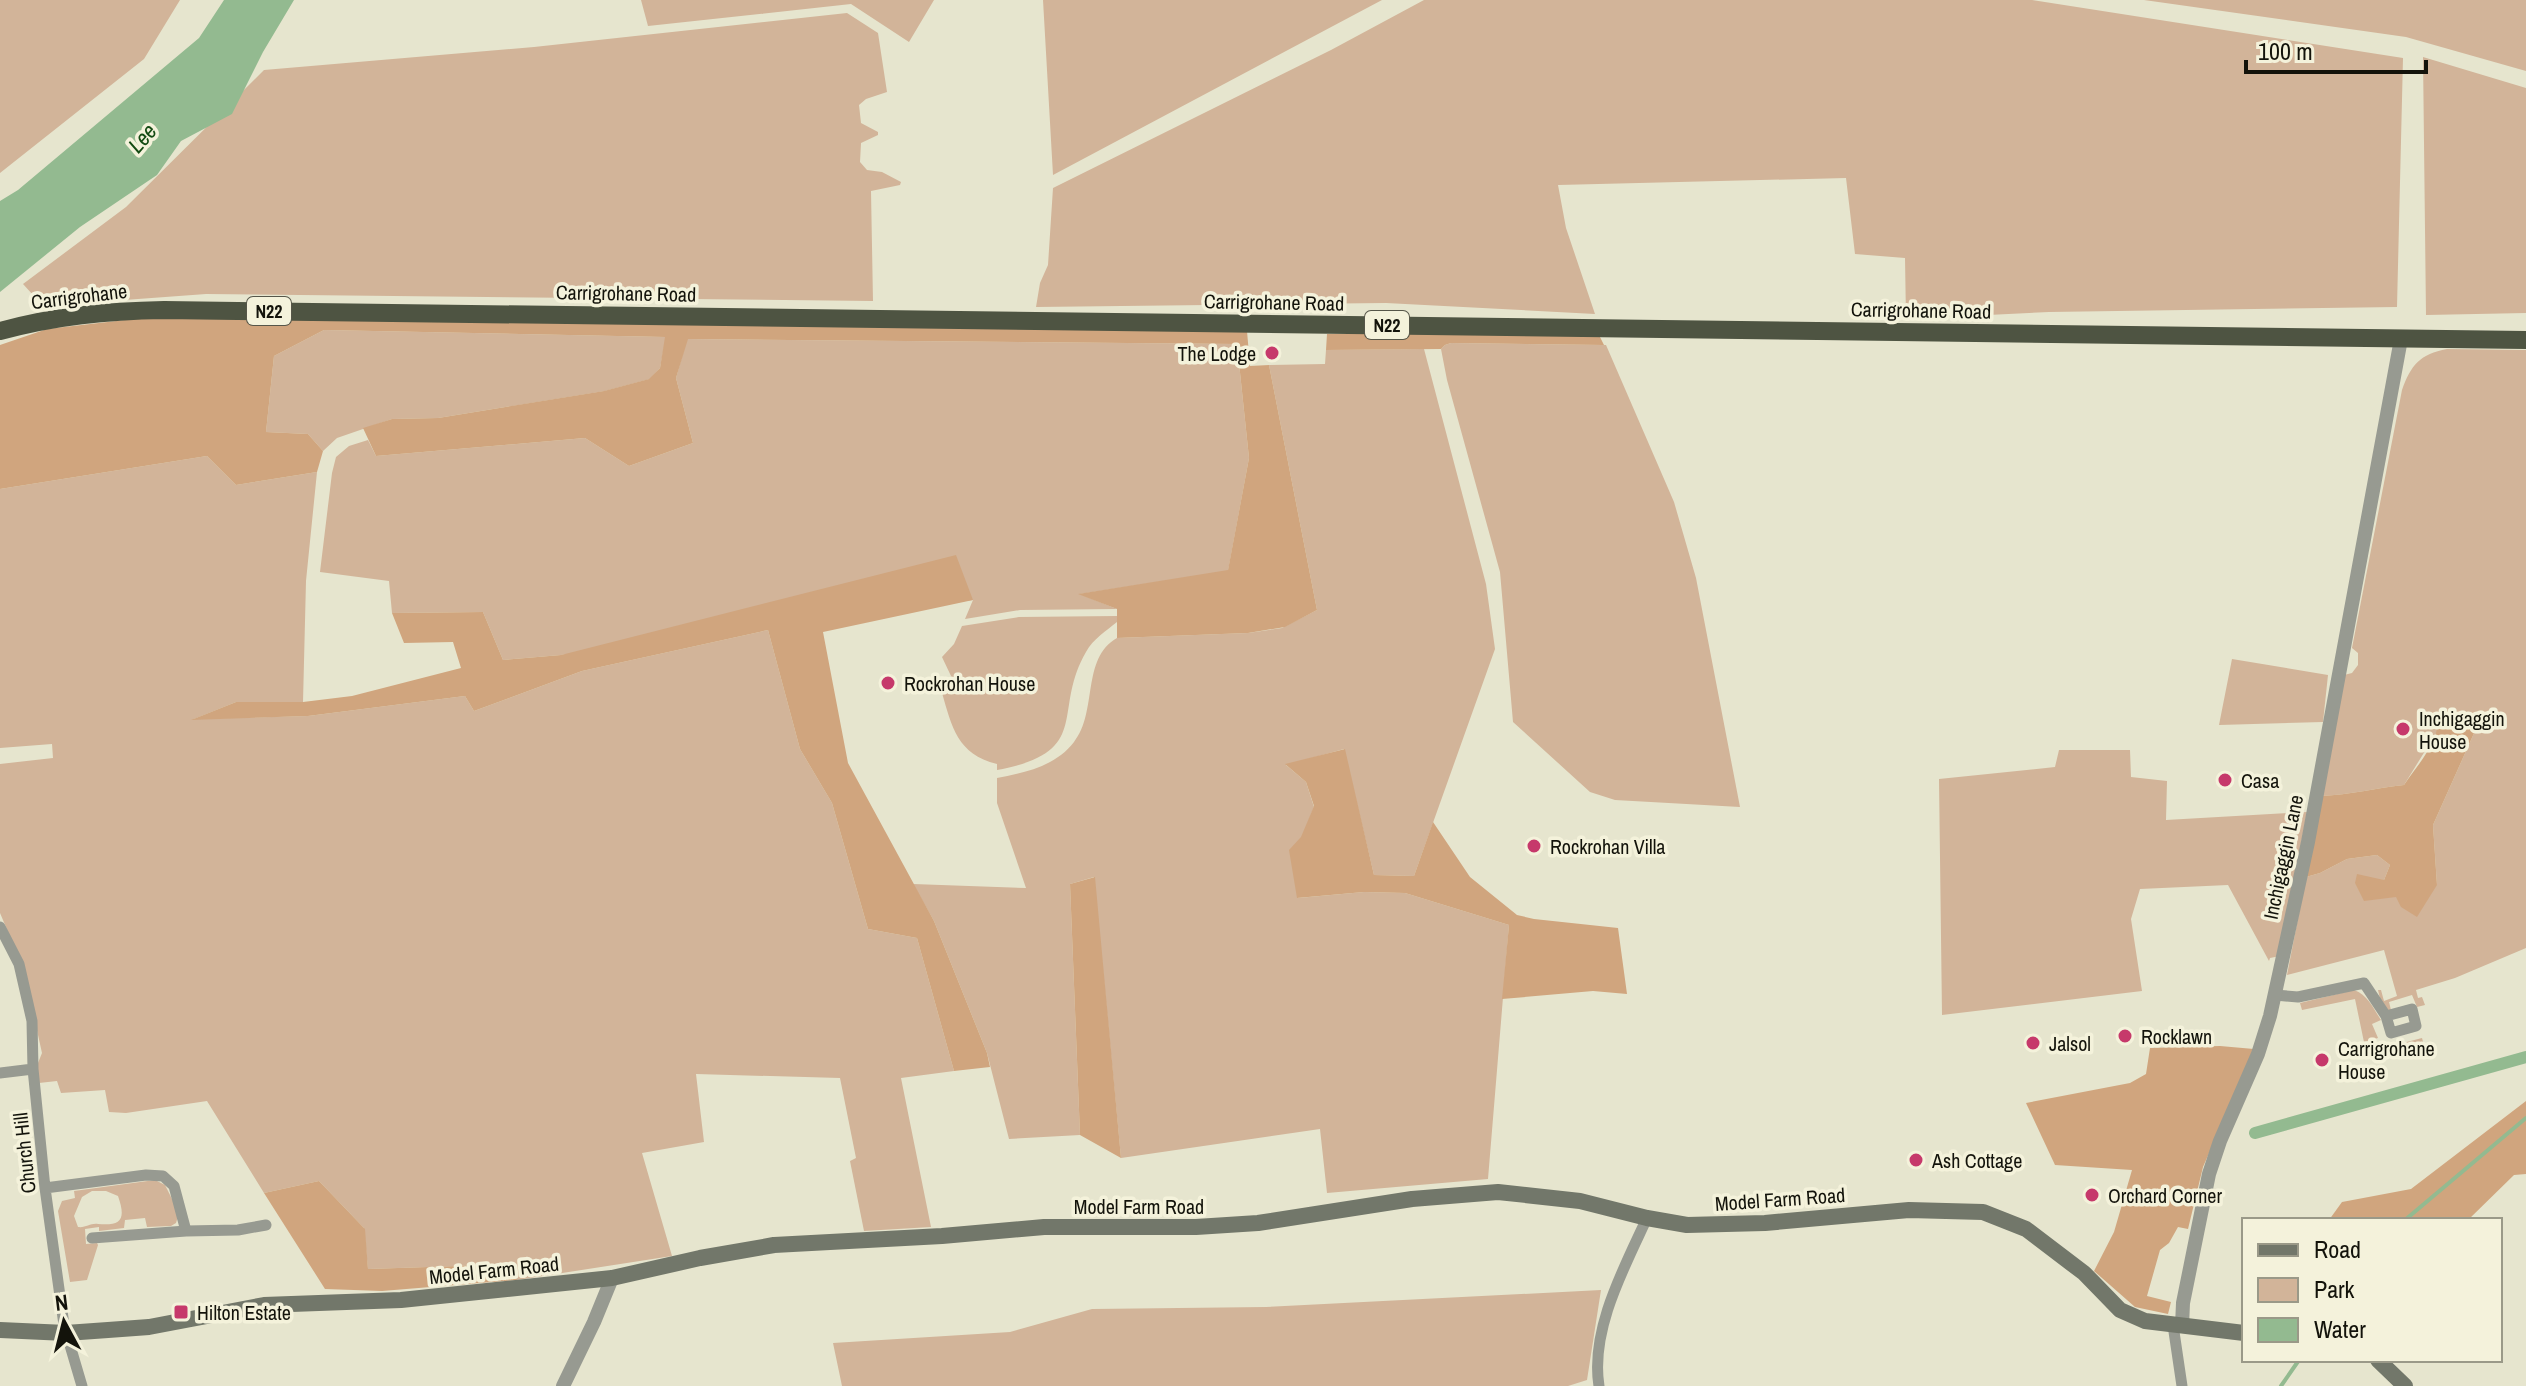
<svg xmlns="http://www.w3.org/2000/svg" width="2526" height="1386" font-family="'Archivo Narrow',sans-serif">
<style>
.green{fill:#d2b499;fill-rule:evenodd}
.forest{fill:#d0a57e}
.water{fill:#93ba90}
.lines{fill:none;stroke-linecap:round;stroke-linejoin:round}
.stream{stroke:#93ba90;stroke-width:4}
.canal{stroke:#93ba90;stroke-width:12}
.minor{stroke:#979a91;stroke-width:11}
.tertiary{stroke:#979a91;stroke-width:14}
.secondary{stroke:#72776a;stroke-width:16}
.trunk{stroke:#4e5442;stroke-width:18}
.poi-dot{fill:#c6396b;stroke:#f4f2db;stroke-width:3}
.labels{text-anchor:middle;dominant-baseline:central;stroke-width:7;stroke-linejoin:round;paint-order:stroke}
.shield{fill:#f4f2db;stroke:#565649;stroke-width:2}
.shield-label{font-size:18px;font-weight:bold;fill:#13130b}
.street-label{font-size:20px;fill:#13130b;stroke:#f4f2db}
.poi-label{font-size:20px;fill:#13130b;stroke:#f4f2db;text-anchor:start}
.water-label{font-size:22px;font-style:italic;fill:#144b13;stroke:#f4f2db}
</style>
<rect width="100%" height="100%" fill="#e6e5ce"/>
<!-- green -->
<path class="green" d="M0,0H180L144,59L0,173Z
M641,0H934L909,42L851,4L648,26Z
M1043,0H1382L1053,175Z
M1424,0H2032L2403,58L2397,307L2049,312L1906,319L1905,258L1855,254L1846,178L1558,185L1566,228L1595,314L1386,303L1036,307L1040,283L1048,265L1053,188L1331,50Z
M2144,0H2526V71L2406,37Z
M847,13L878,33L887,92L866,99L859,105L861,123L878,132V135L861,143L860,162L867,170L882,172L901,182L900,185L871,191L873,301L206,294L43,306L23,284L126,207L264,70L534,47Z
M2423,57L2526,88V313L2426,315Z
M324,330L666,337L660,368L650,379L605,391L438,418L392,419L337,438L323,451L308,434L266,432L274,356Z
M687,339L1237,344L1249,458L1228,571L1080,594L1117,609L1020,610L965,619L973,600L561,655L503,660L483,612L392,613L389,581L320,572L332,473L336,457L349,446L368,440L376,456L585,438L629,466L693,443L676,378Z
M1451,343L1606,345L1674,502L1696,578L1740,807L1615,800L1590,792L1513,722L1500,572L1447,380L1441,349L1445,345Z
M1424,349L1486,584L1495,649L1414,876L1374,875L1344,749L1286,765L1306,782L1314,807C1301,837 1293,865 1298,898L1364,892L1405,893L1509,925L1488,1179L1327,1193L1320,1129L1121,1158L1094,877L1070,884L1080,1135L1009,1139L987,1053L934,921L913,884L1026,888L997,803V778C1024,773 1056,766 1074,742C1098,712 1081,658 1117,638L1248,633L1282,628L1317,610L1269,365L1325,364L1326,350Z
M2447,349L2526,350V948L2455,978L2416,990L2418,998L2422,997L2425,1005L2417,1007L2412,995L2389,1002L2391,1010L2388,1011L2381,1003L2378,990H2381L2384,1001L2397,996L2384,950L2287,975L2306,877L2320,873L2347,859L2377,855L2390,865L2384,880L2355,884L2437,885L2433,825L2475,731L2438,730L2404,785C2376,788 2350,795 2321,796L2344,675L2352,673L2358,665V653L2352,648L2402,390C2411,365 2420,354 2447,349Z
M207,456L236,485L317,472L306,581L303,702H236L194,719L308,716L465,696L474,711L582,671L768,630L800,749L832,803L868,929L917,938L954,1071L901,1078L931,1227L864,1231L850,1161L856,1158L840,1078L696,1074L704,1142L642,1153L672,1256L517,1280L514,1264L368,1269L364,1228L319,1181L264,1193L207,1101L126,1113L109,1112L105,1090L61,1093L57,1081L39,1083L36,1068L42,1053L23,967L0,913V764L53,758L52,744L0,748V489Z
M1117,616V622C1106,631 1093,639 1086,652C1051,712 1094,752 997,770V764C957,754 952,727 942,693L951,676L942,657L954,644L962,626L1019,617Z
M2232,659L2328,675L2323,722L2219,725Z
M2059,750H2130L2131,777L2167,781L2166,820L2307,812L2280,956L2270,958L2269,961L2228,885L2140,889L2131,919L2142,991L1942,1015L1939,779L2055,767Z
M2354,990C2368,995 2373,1008 2381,1020L2372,1024L2378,1038L2364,1042L2355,999L2302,1010L2300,1003Z
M2422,1038L2426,1053L2406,1058L2395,1045Z
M155,1180L165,1185L179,1213L176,1223L171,1226L147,1227L145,1218L125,1220L124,1228L99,1231V1227L85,1229L86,1244L97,1243L98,1245L87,1280L70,1282L58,1211L62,1201L75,1198L74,1191ZM92,1191H106L118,1196C126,1219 122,1226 98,1224C90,1223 86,1228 78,1227L74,1216L82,1197Z
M1601,1290L1587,1380L1568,1386H842L833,1343L1010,1332L1092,1309L1266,1307Z"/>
<!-- forest -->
<path class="forest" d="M151,317L1247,331L1250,366L1269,365L1317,610L1285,627L1248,633L1117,638V609L1078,594L1228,570L1249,458L1237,344L688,339L676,378L693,443L629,466L585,438L376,456L363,428L392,419L438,418L604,391L649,379L660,368L665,337L324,330L274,356L266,432L308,434L323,451L317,472L236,485L207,456L0,489V345L47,329Z
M1598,333L1604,345L1451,343L1445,345L1441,349L1326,350L1327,334Z
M956,555L973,600L823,632L848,763L934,921L987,1053L990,1067L954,1071L917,938L868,929L832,803L800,749L768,630L582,671L474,711L465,696L308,716L191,720L236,702H303L352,696L461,668L453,642L404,643L392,613L483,612L503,660L561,655Z
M2438,717L2475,731L2433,825L2437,885L2417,917L2401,907L2396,897L2364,901L2355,883L2357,874L2384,880L2390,865L2377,855L2347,859L2320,873L2306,877L2321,796C2350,795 2376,788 2404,785C2418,764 2439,743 2438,717Z
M1345,749L1374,875L1414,876L1433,822L1470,877L1517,915L1534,919L1618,928L1627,994L1593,991L1502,999L1509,925L1405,893L1364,892L1297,898L1289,850L1301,837L1314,806L1306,782L1285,764Z
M1095,877L1121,1158L1080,1135L1070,884Z
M2220,1046L2254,1049L2203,1167L2188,1229L2178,1227L2169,1243L2160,1250L2147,1296L2171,1302L2168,1314L2135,1307L2094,1271L2114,1232L2132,1170L2055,1165L2026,1103L2130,1083L2146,1074L2150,1048Z
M2526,1101V1174L2514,1175L2468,1220H2329L2342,1202L2411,1189Z
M319,1181L365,1229L368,1269L514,1264L517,1280L382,1291L325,1289L264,1193Z"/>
<!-- water -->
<path class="water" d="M224,0H294L263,52L232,114L181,141L157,175L80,227L0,292V201L18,190L199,38Z"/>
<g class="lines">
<!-- stream -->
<path class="stream" d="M2405,1220L2526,1118
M2281,1386L2299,1360"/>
<!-- canal -->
<path class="canal" d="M2255,1133L2526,1057"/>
<!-- minor -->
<path class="minor" d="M0,927L19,964L32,1021L33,1069L45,1188L64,1325L82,1386
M2275,995L2298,997L2364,983L2386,1016L2391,1033L2416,1026L2412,1009L2386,1016
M0,1073L33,1069
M45,1188L146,1175L163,1176L174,1186L186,1231
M92,1238L186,1231L238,1230L266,1225
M2173,1325L2182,1386
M1599,1386C1590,1330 1624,1268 1647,1218"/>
<!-- tertiary -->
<path class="tertiary" d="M2182,1326L2183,1303L2209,1174L2220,1141L2258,1054L2270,1016L2308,842L2401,339
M563,1386L594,1322L612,1278"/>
<!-- secondary -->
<path class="secondary" d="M0,1330L66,1333L108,1330L149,1327L264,1305L401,1300L612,1278L700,1258L774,1245L942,1236L1044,1227H1196L1258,1223L1412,1199L1498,1192L1580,1201L1647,1218L1687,1225L1765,1223L1909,1210L1983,1212L2026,1229L2084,1273L2120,1310L2145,1321L2244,1333
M2378,1360L2405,1386"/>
<!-- trunk -->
<path class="trunk" d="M0,331C56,316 106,311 164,310L2526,340"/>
</g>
<!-- markers -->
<g class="poi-dot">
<circle cx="1272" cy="353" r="8"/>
<circle cx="888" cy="683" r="8"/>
<circle cx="2403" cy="729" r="8"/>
<circle cx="2225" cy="780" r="8"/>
<circle cx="1534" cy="846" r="8"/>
<circle cx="2125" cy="1036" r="8"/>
<circle cx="2033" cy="1043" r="8"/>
<circle cx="2322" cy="1060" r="8"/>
<circle cx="1916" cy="1160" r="8"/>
<circle cx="2092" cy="1195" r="8"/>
<rect x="173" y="1304" width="16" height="16" rx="4"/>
</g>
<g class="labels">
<!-- shield labels -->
<g class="shield">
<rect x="247" y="297" width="44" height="28" rx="6"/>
<rect x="1365" y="311" width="44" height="28" rx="6"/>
</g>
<g class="shield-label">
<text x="269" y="311">N22</text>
<text x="1387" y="325">N22</text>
</g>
<!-- street labels -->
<g class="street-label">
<text transform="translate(626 293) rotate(1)">Carrigrohane Road</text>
<text transform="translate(79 296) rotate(-7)">Carrigrohane</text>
<text transform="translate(1274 302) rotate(1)">Carrigrohane Road</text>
<text transform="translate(1921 310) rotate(1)">Carrigrohane Road</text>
<text transform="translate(2283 857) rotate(-78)">Inchigaggin Lane</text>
<text transform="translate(24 1153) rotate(-96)">Church Hill</text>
<text transform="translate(1780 1199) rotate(-4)">Model Farm Road</text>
<text x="1139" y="1206">Model Farm Road</text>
<text transform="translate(494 1270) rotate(-6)">Model Farm Road</text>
</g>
<!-- poi labels -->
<g class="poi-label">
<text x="1256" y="353" text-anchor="end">The Lodge</text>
<text x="904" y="683">Rockrohan House</text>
<text x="2419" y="718">Inchigaggin<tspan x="2419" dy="23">House</tspan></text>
<text x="2241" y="780">Casa</text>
<text x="1550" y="846">Rockrohan Villa</text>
<text x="2141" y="1036">Rocklawn</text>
<text x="2049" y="1043">Jalsol</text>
<text x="2338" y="1048">Carrigrohane<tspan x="2338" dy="23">House</tspan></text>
<text x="1932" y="1160">Ash Cottage</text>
<text x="2108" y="1195">Orchard Corner</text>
<text x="197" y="1312">Hilton Estate</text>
</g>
<!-- water labels -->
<g class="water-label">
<text transform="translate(142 138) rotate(-49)">Lee</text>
</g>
</g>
<!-- legend -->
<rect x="2242" y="1218" width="260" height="144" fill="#f4f2db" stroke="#9a9988" stroke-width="2"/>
<rect x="2258" y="1244" width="40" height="12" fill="#72776a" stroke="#9a9988" stroke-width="2"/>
<text x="2314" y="1258" font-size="24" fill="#13130b">Road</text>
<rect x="2258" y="1278" width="40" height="24" fill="#d2b499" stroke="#9a9988" stroke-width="2"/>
<text x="2314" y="1298" font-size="24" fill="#13130b">Park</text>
<rect x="2258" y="1318" width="40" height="24" fill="#93ba90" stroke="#9a9988" stroke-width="2"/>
<text x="2314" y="1338" font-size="24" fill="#13130b">Water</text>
<!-- north arrow -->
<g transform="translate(64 1322) rotate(353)" stroke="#f4f2db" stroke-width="6" paint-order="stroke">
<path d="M0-6L14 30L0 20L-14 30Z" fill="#13130b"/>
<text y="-12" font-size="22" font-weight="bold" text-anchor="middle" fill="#13130b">N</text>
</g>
<!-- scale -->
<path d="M2246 60v12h180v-12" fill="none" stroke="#13130b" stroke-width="4"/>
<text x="2258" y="60" font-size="24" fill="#13130b" stroke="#f4f2db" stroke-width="6" paint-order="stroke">100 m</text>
</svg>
